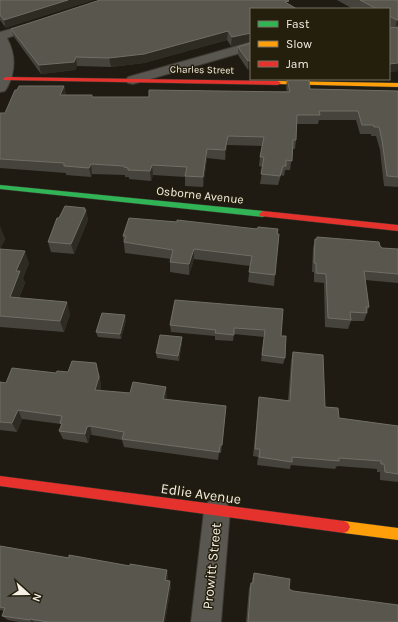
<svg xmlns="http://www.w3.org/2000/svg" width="398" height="622" font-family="Karla,sans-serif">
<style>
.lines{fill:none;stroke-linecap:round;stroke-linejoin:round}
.street-casing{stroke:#3c3831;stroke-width:2}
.fast-casing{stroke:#3c3831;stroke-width:1}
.slow-casing{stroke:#3c3831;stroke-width:1}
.jam-casing{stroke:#3c3831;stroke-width:1}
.street{fill:#5a5750;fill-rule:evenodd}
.fast{fill:#30b455;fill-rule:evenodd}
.slow{fill:#ff9f0a;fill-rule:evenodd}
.jam{fill:#e5322d;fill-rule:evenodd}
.wall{fill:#45433b}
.shaded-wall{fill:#2e2b23}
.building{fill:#58564d;stroke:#706e65}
.labels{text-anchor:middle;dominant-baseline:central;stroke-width:3;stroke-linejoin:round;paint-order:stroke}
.far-street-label{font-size:10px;fill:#f4f0e5;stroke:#241e0d}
.street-label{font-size:12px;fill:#f4f0e5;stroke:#241e0d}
.near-street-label{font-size:14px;fill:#f4f0e5;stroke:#241e0d}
</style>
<rect width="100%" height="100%" fill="#1f1b12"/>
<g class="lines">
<!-- street casing -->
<g class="street-casing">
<path id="street" d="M39,21L43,22L45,24L43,26L7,38C16,55 16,71 7,88L5,91L0,92V32Z
M251,42V50L133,84L128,83L126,80L128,77Z
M217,498L226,502L230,511L221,622H191L204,511L208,502Z"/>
</g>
<!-- fast casing -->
<g class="fast-casing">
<path id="fast" d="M0,185L263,211L267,214L263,217L0,189Z"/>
</g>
<!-- slow casing -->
<g class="slow-casing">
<path id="slow" d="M278,81L398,83V87L276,84V82Z
M344,521L398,528V540L344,533L340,531L338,527L340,523Z"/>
</g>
<!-- jam casing -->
<g class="jam-casing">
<path id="jam" d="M6,77L278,81L281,83L278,85L4,80L3,79Z
M263,211L398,225V231L260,216L259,214Z
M0,476L344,521L348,523L350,527L348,531L344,533L0,486Z"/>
</g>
<!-- street -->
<use href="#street" class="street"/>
<!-- fast -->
<use href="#fast" class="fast"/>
<!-- slow -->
<use href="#slow" class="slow"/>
<!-- jam -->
<use href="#jam" class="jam"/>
</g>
<!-- wall -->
<path class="wall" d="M0,0L6,28L0,20Z
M337,0H398V71L389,72V9H353Z
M251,9V41L231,46L227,40L144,63L111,67L77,66L75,70L41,74L14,37L11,29Z
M251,43L248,70L238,55V47Z
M287,79L310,89L398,91V187L384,186L380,150L376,136H371V134H360L356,120H319L318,124H296V140L295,149H293L290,170H285L284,176L281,175L278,185L260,184L263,167L259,166L260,157L262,146L227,145L225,160L207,158L203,187L185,186V177L153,175L151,181L129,179V177H125V175L92,174L91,177L66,175V173L0,168V113H5L64,86L66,95L92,97H149L287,91L286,89Z
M85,208L88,220L74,254L51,252L48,242L59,218Z
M177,222L257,229L275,275L274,286L248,282L250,266L194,259L189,275L170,272V262L171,259L125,253L123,236Z
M0,227L5,239L0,249L29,263L23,278L25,283L19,298L70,314L64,332L0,327Z
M317,237L380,246L382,248L398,249V283L365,280L369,307L364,321H351L348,329L325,327L324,283L314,282V272H312L313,248L315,239H317Z
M175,300L281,336L285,358L283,364L261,361L264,337L234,334L233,341L215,340V336L171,332L170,325Z
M126,320L121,339L98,337L96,332Z
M182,337V342L179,361L157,358L156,353Z
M293,352L325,407L339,418L398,426V482L380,480V472H377V469L337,466L335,469L291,465L290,469L257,465L258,457L253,456L258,406L259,397L288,401L291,361Z
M68,372L99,373L101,386L100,391L167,396L166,400L226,406L221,453H219L218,460L124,447L122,440L92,435H90L88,443L63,439L59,431L61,424L22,419L17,432L0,430V382L6,383L56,373Z
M0,546L168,575L167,581L171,586L165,622H19L8,620L2,616L4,611L0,610Z
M254,573L293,591L398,622H246L249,588L251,583H252V579Z"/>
<!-- shaded-wall -->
<path class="shaded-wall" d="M68,0H95L6,28L4,20Z
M397,20H398V31L394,32Z
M228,31L227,40L144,63L111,67L109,58Z
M251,33V41L231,46L232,37Z
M76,57L77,66L75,70L41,74L39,65Z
M251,60V69L248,70V61Z
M398,63V71L389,72V64Z
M64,86L66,95H60Z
M228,136L227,145L225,160V150Z
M207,149V158L203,187V177Z
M91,164L92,174L91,177L89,168Z
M152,165L153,175L151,181L150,171Z
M85,208L86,211V210L88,220L74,254L71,244Z
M0,227L5,239L0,249Z
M194,249V259L189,275V264Z
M25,251L29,263L23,278L25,283L14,309L10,297L16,271Z
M67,302L70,314L64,332L60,321Z
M125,315L126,320L121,339L120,334Z
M182,337V342L179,361L178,356Z
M96,363L101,386L98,399L95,390Z
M166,387L167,396L164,408L163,399Z
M18,410L22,419L17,432L12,423Z
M90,426L92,435H90L88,443L85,434L87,427Z
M167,570L168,575L166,586L165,580Z
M170,581L171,586L165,622H163Z
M30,619L34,622H32L30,620Z"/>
<!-- building -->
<path class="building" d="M0,0H68L4,20L0,15Z
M100,0H288L289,1L285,2L297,9H251V33L232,37L228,31L144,54L109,58L76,57L74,62L39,65L11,29Z
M360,0H398V20H397L389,16V9H377Z
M398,27V63L389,64V28Z
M251,43V60L248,61L238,47Z
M287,79L309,80L310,89L398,91V177L387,176L382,140L379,127H374L373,125H362L358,111H319L320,115H297L296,140H293L292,161L286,160V166H283L280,176L261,174L264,157H260L264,137L228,136L225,150L207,149L203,177L185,176L187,167L152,165L150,171L128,170V168L124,167V166L91,164L89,168L64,166V163L0,159V113H5L15,90H17L19,86H64L60,95H92V97H149V90L290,92Z
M65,206L85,208L84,210H86L71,244L48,242L57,218H59Z
M129,218L177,222V220L257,229L258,227L278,229L277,234H279L275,275L249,272L252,256L194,249L189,264L170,262L173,250L124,242L126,236H123Z
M317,237L379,242L380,246L382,248L398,249V274L364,271L369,307H366L367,313L350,312L351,320L328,318L326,274L316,273V263H314L315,239H317Z
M0,249L25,251L16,271H20L10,297L67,302L60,321L0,316Z
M175,300L283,309L281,336H286L285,358L262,355L265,330L234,328V335L215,333L216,330L170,325Z
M102,313L125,315L120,334L96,332Z
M160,335L182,337L178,356L156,353Z
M293,352L323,355L325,407L338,408L339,418L398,426V474L385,472L384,464H381V461L339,458V461L292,457V462L259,457L260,449H255L259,397L290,401Z
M72,361L96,363L99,377L95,390L130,393L133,382L166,387L163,399L226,406L222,445H220L219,452L122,439L124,432L90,426L87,427L85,434L59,431L62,424L60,423L62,416L18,410L12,423L0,422V382L6,383L12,368L56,373L57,371L68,372Z
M0,546L69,558V555L130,566V564L167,570L165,580L170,581L163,622H48L30,619V620L2,616L5,608L0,607Z
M254,573L290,579L289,589L293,591L398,605V622H248L251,583H253Z"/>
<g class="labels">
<!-- far-street labels -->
<g class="far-street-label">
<text transform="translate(202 70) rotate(1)">Charles Street</text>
</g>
<!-- street labels -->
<g class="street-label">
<text transform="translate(200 195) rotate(6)">Osborne Avenue</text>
</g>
<!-- near-street labels -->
<g class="near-street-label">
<text transform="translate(201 494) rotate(8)">Edlie Avenue</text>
<text transform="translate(212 566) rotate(-84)">Prowitt Street</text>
</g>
</g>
<!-- legend -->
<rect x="250" y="8" width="140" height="72" fill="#241e0d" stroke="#777263"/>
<rect x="258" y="21" width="20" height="6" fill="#30b455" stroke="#777263"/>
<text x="286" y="28" font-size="12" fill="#f4f0e5">Fast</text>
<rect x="258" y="41" width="20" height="6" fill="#ff9f0a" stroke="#777263"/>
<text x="286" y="48" font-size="12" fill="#f4f0e5">Slow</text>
<rect x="258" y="61" width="20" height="6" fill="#e5322d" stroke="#777263"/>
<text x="286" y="68" font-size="12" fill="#f4f0e5">Jam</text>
<!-- north arrow -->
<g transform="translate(28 594) rotate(111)" stroke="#241e0d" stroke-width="3" paint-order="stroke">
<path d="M0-3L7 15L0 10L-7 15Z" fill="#f4f0e5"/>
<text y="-6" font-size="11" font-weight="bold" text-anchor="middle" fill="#f4f0e5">N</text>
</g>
</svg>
